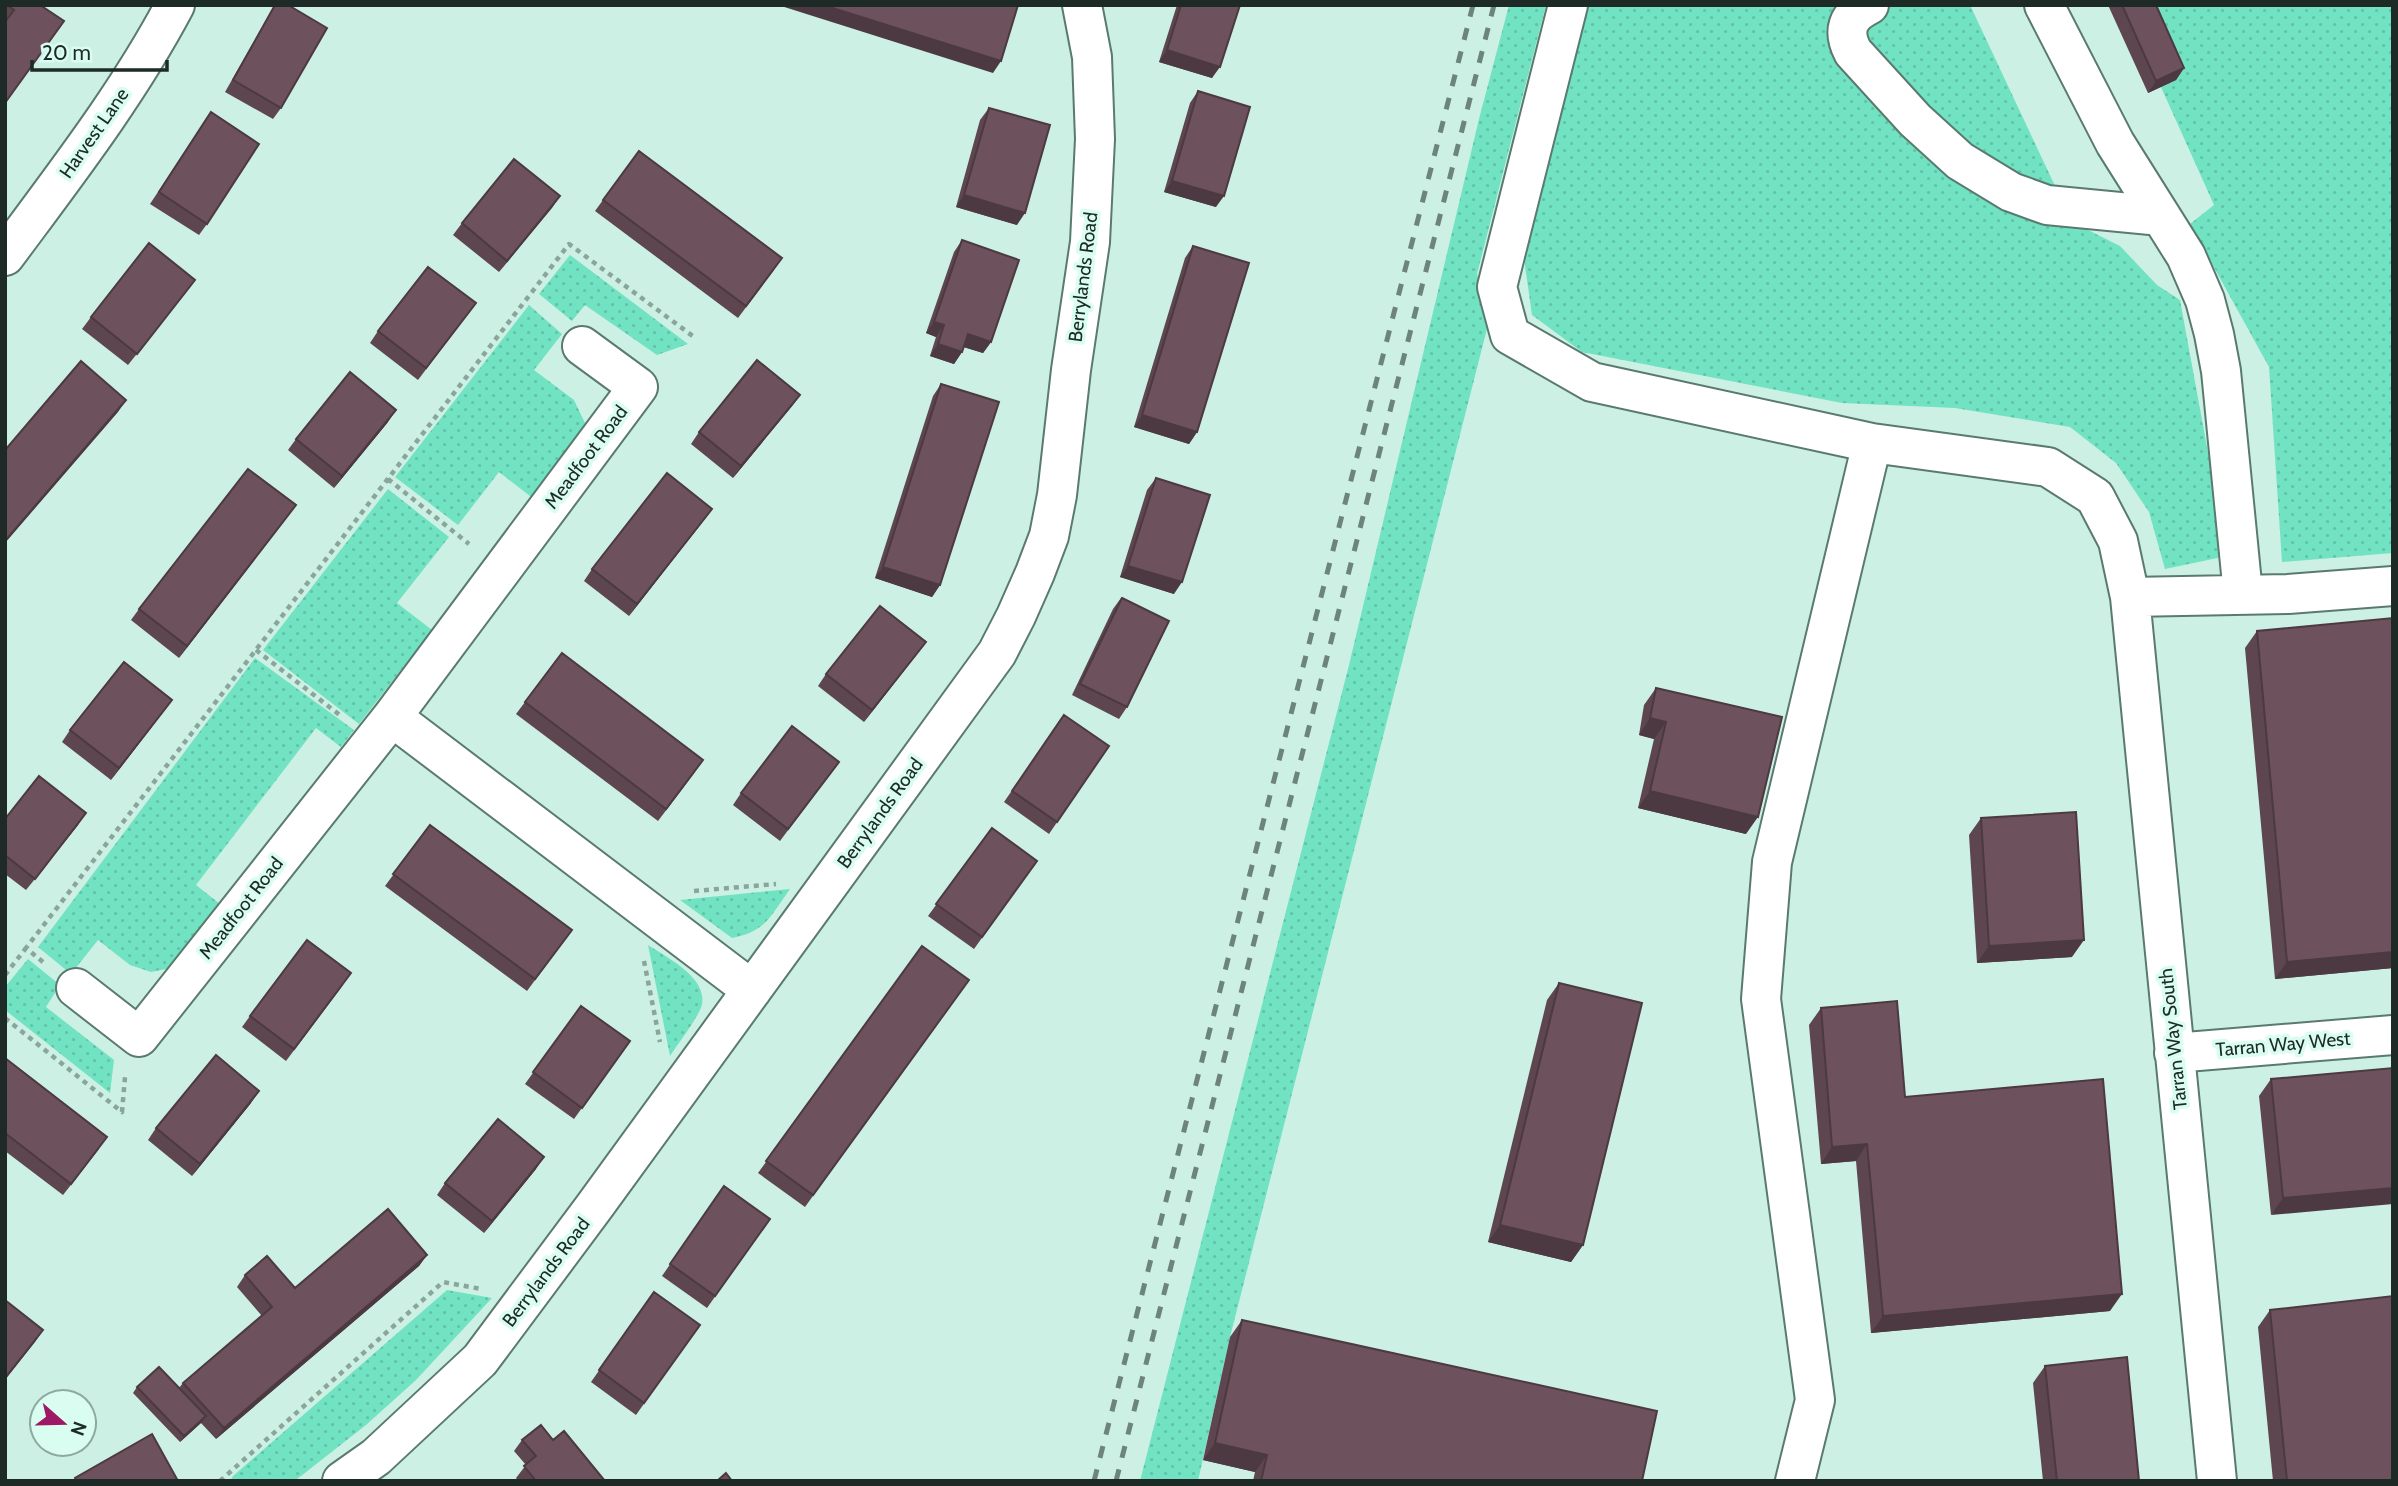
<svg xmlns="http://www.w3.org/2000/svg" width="2398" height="1486" font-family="Cabin,sans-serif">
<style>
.grass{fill:url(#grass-dots)}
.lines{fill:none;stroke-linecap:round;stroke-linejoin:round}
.minor-casing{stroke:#5a7a6f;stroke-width:42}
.path{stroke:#8aa59c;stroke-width:4.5;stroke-dasharray:5 5;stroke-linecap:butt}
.minor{stroke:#fff;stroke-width:38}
.rail{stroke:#6d847c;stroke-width:5;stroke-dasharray:12 12;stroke-linecap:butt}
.wall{fill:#5e4650}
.shaded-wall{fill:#4c3941}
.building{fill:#6d515d;stroke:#4c3941;stroke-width:2}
.labels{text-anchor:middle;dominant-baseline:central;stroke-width:7;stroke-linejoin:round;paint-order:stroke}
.street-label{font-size:19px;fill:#1d2a26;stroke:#d9fdf1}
</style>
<defs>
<pattern id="grass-dots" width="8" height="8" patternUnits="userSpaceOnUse" patternTransform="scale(1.75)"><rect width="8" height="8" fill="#71e3c2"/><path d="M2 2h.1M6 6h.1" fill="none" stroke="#61c3a7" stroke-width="1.8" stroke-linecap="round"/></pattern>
</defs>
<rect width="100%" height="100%" fill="#ccf0e3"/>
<!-- grass -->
<path class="grass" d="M1509,5H1546L1477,274L1490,317L1230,1337L1198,1481H1140L1349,665L1479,119Z
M1586,5H1970L2072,222L2120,246L2157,285L2180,300L2227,556L2165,569L2149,512L2116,463L2070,427L1955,408L1842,403L1582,352L1532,315L1523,252Z
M2142,5H2393V553L2282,562L2269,367L2190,224L2214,205L2161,87L2176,79Z
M570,255L688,344L657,355L585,305L572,321L539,294Z
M529,305L562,334L534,370L574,400L585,423L580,439L534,499L499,472L458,525L395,477Z
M388,489L449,537L397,603L432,630L359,724L263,650Z
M255,658L354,730L341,747L316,728L196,885L220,904L171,968L151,972L130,965L98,940L71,974L38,947Z
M790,889C771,915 766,932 732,938L680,900Z
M648,945C666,957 707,977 702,1004C701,1014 677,1045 670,1056Z
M28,959L60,985L46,1007L114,1060L110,1093L5,1010V987Z
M447,1290L492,1298L416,1380L366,1425L301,1476L294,1481H230L233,1476Z"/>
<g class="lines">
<!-- minor casing -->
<g class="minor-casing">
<path id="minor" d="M1568,5L1497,287L1510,335L1592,382L1872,443L2048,467L2095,497L2118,541L2130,597L2217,1481
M1869,5C1847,16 1842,31 1853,52L1915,120L1960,161L2011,192L2047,205L2161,216
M2044,5L2115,143L2186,256L2205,300L2214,334L2221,371L2243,594
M5,256C65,175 128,94 175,5
M2130,597L2288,594L2393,586
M392,717L752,990
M76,988L139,1037L392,717L638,387L582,346
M2174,1053L2393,1035
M342,1481L376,1457L480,1360L594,1207L997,653L1016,616L1035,573L1049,536L1057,495L1071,370L1090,242L1095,139L1092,57L1082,5
M1795,1481L1815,1400L1761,999L1772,862L1872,443"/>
</g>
<!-- path -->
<path class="path" d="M388,479L469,544
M256,650L341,716
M694,891L776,884
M644,961L660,1042
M43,962L26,948L569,244L694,337
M5,975L26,948
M5,1018L122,1112L125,1077
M220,1481L443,1282L481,1289"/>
<!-- minor -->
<use href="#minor" class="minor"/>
<!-- rail -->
<path class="rail" d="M1094,1481L1473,5
M1116,1481L1494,5"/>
</g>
<!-- wall -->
<path class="wall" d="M5,5H40L5,21Z
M275,5H288L281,108L273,119L225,92Z
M1177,5H1240L1212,78L1159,62Z
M2108,5H2156L2184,68L2176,80L2148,93Z
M1198,91L1216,207L1164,192L1190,103Z
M989,108L1017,225L956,207L980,120Z
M203,124L207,224L199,235L150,204Z
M560,196L499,272L453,235L462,223Z
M603,200L774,270L738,318L595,211Z
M962,240L991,342L983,353L964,347L962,352L954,364L930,356L936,337L926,333L954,252Z
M1193,246L1197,432L1189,444L1134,427L1185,258Z
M187,291L128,365L82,329L91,317Z
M476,303L418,380L370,343L378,331Z
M941,384L940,585L932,597L875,578L933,396Z
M800,395L792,406L733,478L691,444L699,432Z
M388,422L334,488L288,450L296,439Z
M1156,478L1174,594L1120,577L1147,490Z
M296,505L179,658L131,620L139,609Z
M712,509L629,616L584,581L592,569Z
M1121,598L1127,707L1119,719L1072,695L1113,609Z
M2393,618V968L2275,979L2245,648L2257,631Z
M926,642L864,722L818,686L826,674Z
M1656,688L1746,834L1638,808L1654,739L1639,735L1644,705Z
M525,702L695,772L658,821L516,714Z
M163,712L111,780L62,742L70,730Z
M1064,715L1109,746L1049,834L1004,802Z
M839,762L780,841L733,805L741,793Z
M1981,818L2072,957L1977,963L1969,835Z
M5,819L78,825L26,890L5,874Z
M430,825L572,930L527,991L385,886Z
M992,828L1037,861L974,949L928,916Z
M922,946L969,980L805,1207L758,1173Z
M1559,983L1583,1245L1571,1262L1488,1242L1547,1000Z
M343,985L286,1061L242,1027L250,1016Z
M581,1006L630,1041L574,1119L525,1084Z
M1821,1008L1905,1097L2110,1311L1871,1333L1856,1161L1821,1164L1809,1025Z
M5,1058L99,1149L63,1195L5,1151Z
M2393,1068L2271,1215L2259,1096L2271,1079Z
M251,1103L192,1176L148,1140L156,1128Z
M536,1169L484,1233L437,1195L445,1183Z
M724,1186L770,1219L707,1308L662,1276Z
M427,1255L419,1266L216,1439L201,1423L180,1442L133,1393L137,1387L179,1388L183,1383L262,1316L237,1287L245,1275L295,1288Z
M654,1292L700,1325L636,1415L591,1382Z
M2270,1310L2393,1481H2273L2258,1327Z
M1242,1320L1642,1481H1253L1255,1472L1203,1460L1230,1337Z
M2045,1366L2139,1481H2043L2033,1383Z
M522,1440H553L605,1481H518L516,1478L526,1465L514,1451Z"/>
<!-- shaded-wall -->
<path class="shaded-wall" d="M778,5H823L1001,61L993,73Z
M1167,50L1220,67L1212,78L1159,62Z
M2184,68L2176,80L2148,93L2156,81Z
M1172,181L1224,196L1216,207L1164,192Z
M964,195L1025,213L1017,225L956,207Z
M560,196L552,208L499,272L507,261Z
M934,322L944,325L936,337L926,333Z
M968,334L991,342L983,353L960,346Z
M938,344L962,352L954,364L930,356Z
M800,395L792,406L733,478L741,466Z
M126,400L118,412L5,543V541Z
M396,410L388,422L334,488L342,476Z
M1142,415L1197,432L1189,444L1134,427Z
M296,505L287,517L179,658L187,646Z
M712,509L704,520L629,616L637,604Z
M1128,566L1182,582L1174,594L1120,577Z
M883,567L940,585L932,597L875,578Z
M926,642L917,654L864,722L872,710Z
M172,700L163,712L111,780L119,768Z
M1650,718L1666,722L1654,739L1639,735Z
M1650,791L1758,817L1746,834L1638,808Z
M86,813L78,825L26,890L35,879Z
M2084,940L2072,957L1977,963L1989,946Z
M2393,952V968L2275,979L2287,962Z
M259,1091L251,1103L192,1176L200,1164Z
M1867,1144L1856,1161L1821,1164L1832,1147Z
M544,1157L536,1169L484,1233L492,1221Z
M2393,1188V1204L2271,1215L2283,1198Z
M1500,1225L1583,1245L1571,1262L1488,1242Z
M427,1255L419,1266L216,1439L224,1428Z
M2122,1294L2110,1311L1871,1333L1883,1316Z
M43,1330L35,1342L5,1380V1378Z
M206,1416L202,1422L180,1442L184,1436Z
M1215,1443L1267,1455L1255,1472L1203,1460Z"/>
<!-- building -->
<path class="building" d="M7,5H40L64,21L5,103V22L14,10Z
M275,5H288L327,28L281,108L233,80Z
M823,5H1018L1001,61Z
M1181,5H1240L1220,67L1167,50Z
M2122,5H2156L2184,68L2156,81Z
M1198,91L1250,107L1224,196L1172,181Z
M989,108L1050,125L1025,213L964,195Z
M211,112L259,144L207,224L159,192Z
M639,151L782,258L746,306L603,200Z
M514,159L560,196L507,261L462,223Z
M962,240L1019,260L991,342L968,334L962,352L938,344L944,325L934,322Z
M149,243L195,280L137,354L91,317Z
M1193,246L1249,263L1197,432L1142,415Z
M428,267L476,303L426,368L378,331Z
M757,360L800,395L741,466L699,432Z
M81,361L126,400L5,541V450Z
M350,372L396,410L342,476L296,439Z
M941,384L999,402L940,585L883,567Z
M248,469L296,505L187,646L139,609Z
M667,473L712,509L637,604L592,569Z
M1156,478L1210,495L1182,582L1128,566Z
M1122,598L1169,621L1127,707L1080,684Z
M880,606L926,642L872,710L826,674Z
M2393,618V952L2287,962L2257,631Z
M562,653L703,760L666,809L525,702Z
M124,662L172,700L119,768L70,730Z
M1656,688L1782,717L1758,817L1650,791L1666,722L1650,718Z
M1064,715L1109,746L1057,822L1012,791Z
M792,726L839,762L788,829L741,793Z
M39,776L86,813L35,879L5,855V819Z
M2076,812L2084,940L1989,946L1981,818Z
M430,825L572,930L535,979L393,874Z
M992,828L1037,861L982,937L936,904Z
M307,940L351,973L294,1049L250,1016Z
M922,946L969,980L813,1195L766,1161Z
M1559,983L1642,1003L1583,1245L1500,1225Z
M1897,1001L1905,1097L2103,1079L2122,1294L1883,1316L1867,1144L1832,1147L1821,1008Z
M581,1006L630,1041L582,1108L533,1072Z
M216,1055L259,1091L200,1164L156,1128Z
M5,1058L107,1137L71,1184L5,1133Z
M2393,1068V1188L2283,1198L2271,1079Z
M498,1119L544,1157L492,1221L445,1183Z
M724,1186L770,1219L715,1296L670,1264Z
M388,1209L427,1255L224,1428L183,1383L272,1307L245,1275L267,1256L295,1288Z
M654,1292L700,1325L644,1403L599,1370Z
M2393,1296V1481H2287L2270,1310Z
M5,1300L43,1330L5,1378Z
M1242,1320L1657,1411L1642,1481H1261L1267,1455L1215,1443Z
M2127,1357L2139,1481H2057L2045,1366Z
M159,1367L206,1416L184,1436L137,1387Z
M541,1425L553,1440L564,1431L605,1481H536L524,1466L536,1456L522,1440Z
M152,1434L178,1481H76L75,1478Z
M726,1473L732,1481H717Z"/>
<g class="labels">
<!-- street labels -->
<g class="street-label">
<text transform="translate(94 133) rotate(-55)">Harvest Lane</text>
<text transform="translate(1083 277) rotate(-83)">Berrylands Road</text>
<text transform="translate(586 457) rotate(-53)">Meadfoot Road</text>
<text transform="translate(880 813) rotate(-54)">Berrylands Road</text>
<text transform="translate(241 908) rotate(-52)">Meadfoot Road</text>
<text transform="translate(2173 1039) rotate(-96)">Tarran Way South</text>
<text transform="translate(2283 1044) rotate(-5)">Tarran Way West</text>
<text transform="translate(546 1272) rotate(-53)">Berrylands Road</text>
</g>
</g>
<!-- border -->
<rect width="2398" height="1486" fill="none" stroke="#1d2a26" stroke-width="14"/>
<!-- north arrow -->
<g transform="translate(63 1423) rotate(110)"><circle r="33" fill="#d9fdf1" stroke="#8ea9a0" stroke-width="2"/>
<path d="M0-5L12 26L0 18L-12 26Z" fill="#9f1866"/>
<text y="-10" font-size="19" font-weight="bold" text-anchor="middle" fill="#1d2a26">N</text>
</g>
<!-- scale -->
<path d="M32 60v10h135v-10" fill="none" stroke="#1d2a26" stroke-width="3.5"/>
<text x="42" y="60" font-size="21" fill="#1d2a26" stroke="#d9fdf1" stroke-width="5" paint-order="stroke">20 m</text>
</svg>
